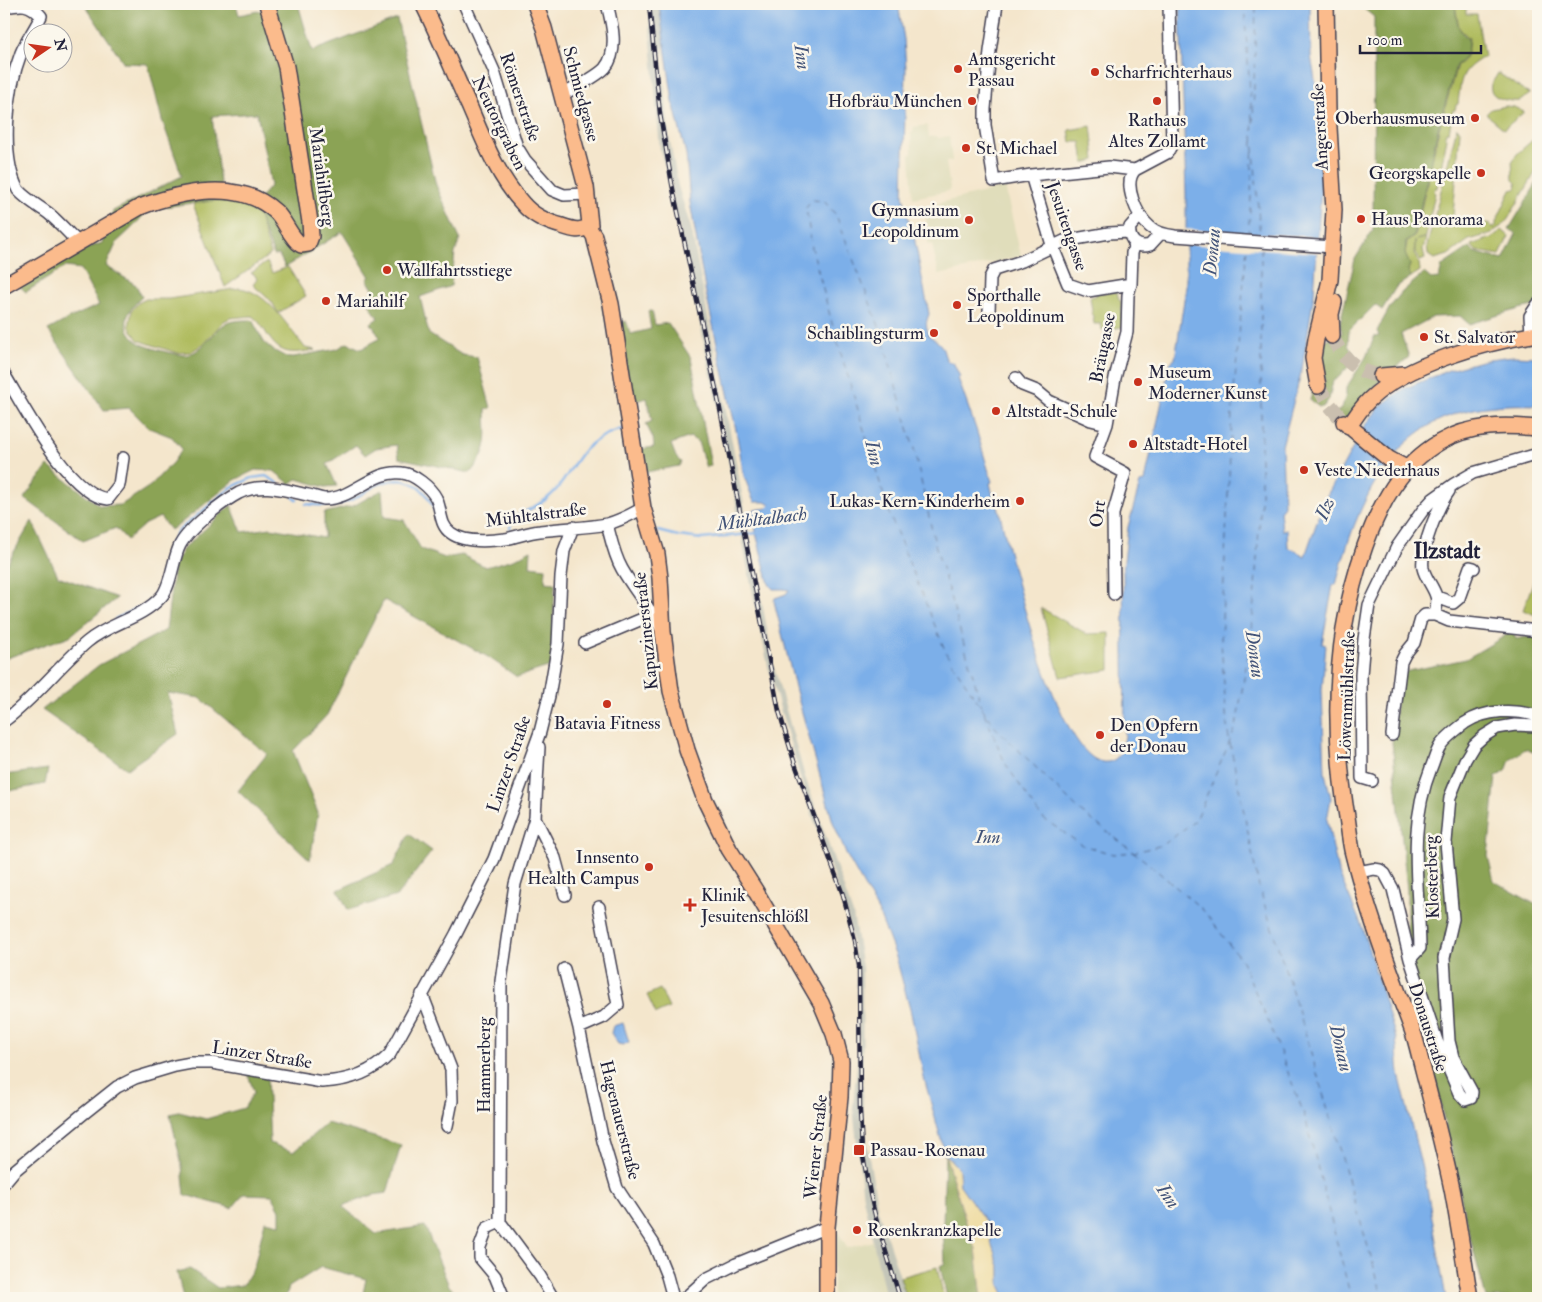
<svg xmlns="http://www.w3.org/2000/svg" width="1542" height="1302" font-family="'IM FELL Double Pica',serif">
<style>
.built{fill:#e0ddbb}
.industrial{fill:#c4c6b9}
.green{fill:#afbb5d;stroke:#686e4c}
.forest{fill:#8ba354;stroke:#566248;fill-rule:evenodd}
.sand{fill:#eeda9e;stroke:#887e6c}
.water{fill:#7cafe9;stroke:#4f6892}
.pier{fill:#f4e6cc}
.lines{fill:none;stroke-linecap:round;stroke-linejoin:round}
.stream{stroke:#7cafe9;stroke-width:2.5}
.ferry{stroke:#425378;stroke-width:1;stroke-dasharray:6 5;stroke-linecap:butt}
.major-tunnel{stroke:#cabfaf;stroke-width:15;stroke-dasharray:15 8;stroke-linecap:butt}
.minor-casing{stroke:#423f51;stroke-width:14}
.major-casing{stroke:#423f51;stroke-width:18}
.minor{stroke:#fff;stroke-width:11}
.major{stroke:#fbbb8c;stroke-width:15}
.rail-casing{stroke:#22223b;stroke-width:4.5}
.rail{stroke:#fbf7ec;stroke-width:2.5;stroke-dasharray:8;stroke-linecap:butt}
.poi-dot{fill:#c8321e;stroke:#fbf7ec;stroke-width:2}
.labels{text-anchor:middle;dominant-baseline:central;stroke-width:5;stroke-linejoin:round;paint-order:stroke}
.poi-label{font-size:18px;fill:#22223b;stroke:#fbf7ec;text-anchor:start}
.street-label{font-size:18px;fill:#22223b;stroke:#fbf7ec}
.water-label{font-size:19px;font-style:italic;fill:#425378;stroke:#fbf7ec}
.district-label{font-size:22px;font-weight:bold;fill:#22223b;stroke:#fbf7ec}
</style>
<rect width="100%" height="100%" fill="#fbf7ec"/>
<filter id="ink" filterUnits="userSpaceOnUse"><feTurbulence type="fractalNoise" baseFrequency=".02" numOctaves="2"/><feDisplacementMap in="SourceGraphic" scale="10" xChannelSelector="R" yChannelSelector="G"/><feConvolveMatrix kernelMatrix="1 2 1 2 8 2 1 2 1" color-interpolation-filters="sRGB"/></filter>
<filter id="wash" filterUnits="userSpaceOnUse"><feTurbulence type="fractalNoise" baseFrequency=".0096" numOctaves="4" result="noise"/><feDisplacementMap in="SourceGraphic" scale="20" xChannelSelector="R" yChannelSelector="G"/><feGaussianBlur stdDeviation="1.12" result="paint"/><feColorMatrix in="noise" values="0 0 0 0 0 0 0 0 0 0 0 0 0 0 0 0 0 1.4 0 .05"/><feComposite in="paint" operator="in"/></filter>
<g filter="url(#wash)">
<rect width="100%" height="100%" fill="#f4e6cc"/>
<!-- built -->
<path class="built" d="M927,125L929,137L937,136L938,138L949,136L952,161L946,162L950,188L949,191L913,198L910,155L912,153L911,133L913,131L914,127Z
M1005,187L1021,256L939,275L932,244L929,245L927,238L930,236L923,207Z
M833,1223L847,1248L873,1241L886,1298H833Z"/>
<!-- industrial -->
<path class="industrial" d="M648,4H659L664,43L662,57L669,135L678,186L691,228L742,494L774,667L805,777L853,914L862,968L863,1108L869,1157L878,1210L907,1298H886L863,1198L853,1108L859,1041L855,958L846,914L806,797L769,671L748,570L720,417L670,186L660,150Z"/>
<!-- green -->
<path class="green" d="M1459,4H1476L1477,8H1466V14H1477L1484,57C1460,71 1461,78 1458,104L1456,105L1455,110H1453L1449,132H1446L1445,137L1447,138L1437,188H1435L1434,192L1435,193L1426,237L1416,240L1426,238L1423,249L1425,259L1420,261L1415,253V241L1414,254L1419,263L1420,271L1411,277L1408,270L1410,265L1405,254L1407,242L1415,236L1439,129L1457,65C1468,60 1468,49 1469,38L1459,28L1455,5Z
M1498,73L1530,94L1520,101C1511,102 1487,99 1491,84C1493,81 1496,77 1498,73Z
M1506,106L1514,107L1524,112L1504,129L1486,114L1491,109Z
M1091,126L1095,160L1084,163L1081,142H1071L1069,130Z
M1457,127L1460,131L1457,165H1453L1452,167L1453,170H1457L1453,215L1449,218L1450,221H1453L1456,219L1489,224L1492,228L1496,226V222L1511,190L1515,189L1517,187L1516,183L1513,180L1512,160L1518,153L1538,135V168L1508,219L1503,225L1490,234L1469,240L1448,255L1434,259L1428,255L1427,246Z
M223,199L224,201H238L255,205L271,254L225,287L193,204Z
M1502,230L1509,236L1500,255L1476,251L1471,245L1491,238Z
M267,262L272,273L288,267L306,296L278,313L272,302L253,285L257,279L254,274L251,273Z
M240,288C269,293 286,325 303,345L305,348L316,350C289,354 280,356 265,331C261,325 258,320 252,316L230,318L224,321L204,343L191,352L177,353L138,340L129,326L132,310L138,303L146,299H169Z
M1117,292L1119,300L1121,301L1123,327L1102,330L1101,324H1094L1090,297L1095,296L1097,293Z
M1538,569V616L1523,610Z
M1041,608L1087,634L1110,633V670L1060,677Z
M660,989L669,1008L656,1014L647,995Z
M937,1267L944,1298H907L900,1277Z"/>
<!-- forest -->
<path class="forest" d="M84,4H236L239,15L268,9V4H298L312,51L397,19L436,185L460,239L455,253L451,286L420,297L429,334L462,355L477,357L491,408L486,410C487,439 490,450 470,473L399,458L397,445L376,448L365,455L356,445L327,464L337,486L325,487L297,479L290,484L274,471L255,470L235,480L176,527L170,530L160,517L145,524L127,540L116,528L83,541L24,498L48,466L100,506L121,505L150,486L173,462L182,449L172,437L149,428L129,408L104,410L48,330L70,318L99,305L80,269L65,267L26,292L17,284L75,252L102,243L113,211L182,176L162,120L148,64L124,63ZM257,113L271,185L256,203L261,223L274,255H279L285,267L342,232L370,277L367,279L374,291L365,297L378,318L371,323L380,338L361,349L347,343L337,349L288,358L273,350L264,342L252,320C244,320 232,320 225,324C214,330 202,353 186,355C179,356 144,347 138,342C134,340 128,331 127,326C125,313 134,305 142,297L136,285L106,266L117,242L132,228L149,209L222,199L212,116Z
M1358,4H1458L1455,5C1457,18 1456,30 1468,38C1468,50 1467,59 1456,65L1438,129L1414,236L1406,242L1405,254L1410,265L1408,270L1411,277L1396,287L1382,310L1375,305L1349,331L1348,344L1356,358L1339,377L1333,381L1329,399L1323,407H1319L1310,400L1314,387L1325,382L1321,360L1322,342L1342,333L1340,323L1355,259L1373,230L1374,17Z
M1538,181V305L1519,309L1469,324L1460,316L1433,317L1401,334L1409,357L1379,382L1339,426L1331,425L1332,414L1340,410L1346,396V388L1366,357L1374,337L1379,336L1377,331L1390,307L1402,292L1424,273L1431,279L1439,278L1442,266L1470,247L1474,252L1503,260L1516,234L1509,229Z
M648,311H652L655,325L668,323L691,358L711,465L706,468L698,442L690,437L671,444L676,457L681,462L679,466L646,472L641,449L654,447L653,438L646,424L652,421L647,398L632,402L618,324L626,321L631,334L651,329Z
M382,490L384,517L404,520L421,549L445,558L462,555L486,567L514,559L531,550L530,566L546,568L545,582L555,583L551,666L517,677L488,657L384,600L327,715L293,751L318,813L310,860L238,791L267,754L200,698L168,693L178,734L127,769L42,710L99,665L166,630L174,565L183,549L231,505L242,532L271,528L324,538V513L353,506Z
M32,521L58,576L117,598L70,636L4,659V569Z
M1513,631L1516,639L1538,635V754L1525,749L1510,760L1506,771L1496,777L1488,856L1494,881L1538,906V938L1535,944V974L1538,992V1298H1486L1468,1230L1407,949V890L1392,742L1399,673L1466,659Z
M48,769L45,784L4,792V775Z
M409,834L432,851L397,896L348,910L338,890L393,865Z
M247,1072L267,1075L270,1143L293,1152L327,1123L401,1145L387,1193L373,1195L342,1206L376,1234L425,1226L449,1286L462,1298H362L366,1279L321,1267L289,1287L285,1298H183L177,1272L190,1269L218,1288L243,1285L254,1267L265,1221L280,1224V1210L272,1195L244,1194L232,1208L185,1195L182,1166L170,1114L179,1112L206,1119L244,1108L254,1092Z
M945,1154L971,1238L976,1248L982,1298H947L940,1266L945,1263L943,1225Z"/>
<!-- sand -->
<path class="sand" d="M945,1154L959,1169L960,1185L990,1228L991,1242L1000,1269V1285L1006,1298H982L976,1248L971,1238Z"/>
<!-- water -->
<path class="water" d="M659,4H898L904,39L906,68L903,195L911,231H913L929,314C925,325 926,324 929,336C934,339 939,342 942,347C945,354 944,358 950,363L953,362L960,377L958,378L976,429L992,482L990,483L994,501H997C1006,540 1058,771 1108,762C1121,760 1123,747 1125,736L1123,570L1128,527L1140,483L1145,481L1170,363L1175,359L1186,287V194L1180,5L1310,4L1311,56L1317,92L1322,172L1314,294L1302,369L1282,446L1284,506L1280,511L1282,530H1287L1288,547L1305,556L1325,499L1365,426L1380,406L1404,389L1449,370L1489,359L1513,356L1538,357V405C1512,404 1484,405 1458,413C1384,435 1353,516 1336,585H1333L1322,644L1326,645L1322,690L1325,773L1331,798L1327,820L1338,871L1361,924L1396,1038L1399,1074L1427,1189L1446,1298H1006L1000,1285V1269L991,1242L990,1228L960,1185L959,1169L945,1154L924,1078L911,1013L896,957L878,911L846,854L833,822L796,691L774,601L775,598L786,594L789,590L784,589H773L769,584L756,533L754,510L767,508L770,505L765,502H754L744,476L736,430L705,289L690,202L686,154L673,102Z
M623,1023L629,1042L623,1045L618,1044L611,1033L613,1026Z"/>
<!-- pier -->
<path class="pier" d="M1183,229L1319,237L1318,253L1184,244Z"/>
<g class="lines">
<!-- stream -->
<path class="stream" d="M293,497L297,500
M306,504C321,506 337,506 351,500C360,496 367,490 375,486C403,472 425,483 435,512
M439,527C444,539 458,545 471,545
M510,528L512,520L515,517C527,510 541,505 551,495C562,486 568,472 576,461C588,442 605,433 626,428
M658,531L678,536L702,539L758,533
M169,559L171,543L177,532L232,487L252,478L266,476L278,483
M115,619L137,608"/>
<!-- ferry -->
<path class="ferry" d="M1244,4L1260,237
M1253,123L1256,4
M1248,235L1251,197L1253,139
M1261,248V501L1252,630L1236,727L1196,820L1163,845L1134,852L1113,854L1082,845L1041,817L1005,763L983,710L935,544L914,449L879,326L836,215L824,201L812,200L806,208L812,248L833,327L890,516L947,655L994,726L1080,811L1144,860L1203,910L1242,961L1273,1033L1305,1117L1351,1298
M1229,739L1227,726L1221,641L1232,413L1247,247
M1230,743L1259,887L1304,1029L1383,1298"/>
</g>
</g>
<g filter="url(#ink)">
<g class="lines">
<!-- major-tunnel -->
<path class="major-tunnel" d="M1332,336C1342,359 1356,372 1381,376
M1318,386L1328,403L1344,422"/>
<!-- minor casing -->
<g class="minor-casing">
<path id="minor" d="M464,4L494,71L517,147L525,160L552,190L564,195L587,194
M997,4L990,51L985,109V125L994,181L1031,175L1109,167L1135,170
M1169,4L1172,144L1167,153L1135,170C1122,184 1137,216 1150,227C1157,233 1166,235 1175,236L1333,247
M4,7C21,4 29,2 41,16C35,29 26,41 21,53C7,89 0,157 18,190C27,200 37,205 48,213C59,222 68,233 78,242
M562,95C573,89 598,76 605,68C619,51 612,23 607,4
M1031,175L1052,245L1068,284L1088,291L1131,284
M1140,216L1130,227C1128,240 1137,249 1150,245L1161,233
M989,312L990,278L994,270L1022,261L1064,241L1109,233L1129,232
M1531,335L1530,316L1538,304
M4,374C23,405 69,496 108,499L119,485L123,458
M1016,378L1022,385L1037,391L1049,401L1091,420L1107,424
M607,524C611,539 614,555 622,569C634,590 650,608 661,629
M1114,594L1113,514L1125,473L1095,457L1107,424L1115,378L1127,332L1128,295L1131,284L1132,253L1135,244
M1437,597L1453,603L1459,598L1470,567L1474,568
M1435,615C1436,609 1438,601 1436,596C1433,586 1425,578 1423,568C1420,550 1438,506 1449,491
M585,643L654,614
M4,721C35,698 58,667 87,642C109,623 141,619 161,597C171,587 173,558 180,545C189,528 222,502 239,493C262,482 284,490 308,495C313,496 319,498 324,499C352,500 373,469 402,473C414,474 430,487 436,498C442,510 439,525 451,533C464,543 490,541 505,539C517,537 528,532 540,531C561,528 587,528 607,524C620,521 632,514 643,508
M1392,735L1401,662L1405,654L1414,643L1421,619L1425,615H1435L1449,621L1538,631
M1372,781L1362,778L1361,675L1364,639L1369,605L1397,547L1423,510L1433,499L1454,484L1473,473L1538,454
M535,818L555,858L565,895
M1358,872L1374,869L1380,870L1385,874L1393,889L1410,959L1437,1041L1459,1093L1465,1100L1471,1098L1472,1092L1453,1057L1449,1041L1444,958L1453,919L1446,842L1450,797L1465,760L1474,745L1484,736L1497,728L1515,725L1538,726
M1410,959L1420,948C1419,886 1407,828 1431,768C1434,761 1436,752 1440,746C1445,738 1457,729 1465,723C1486,709 1515,709 1538,716
M564,969L579,1028L603,1141L617,1188L654,1244L667,1276L673,1298
M422,994L451,1069L452,1101L447,1126
M579,1028L604,1017L618,1005L599,907
M4,1183L14,1171L83,1114L117,1087L135,1078L175,1066L191,1063H212L322,1082C347,1081 372,1073 390,1054L456,934L494,859L540,732L549,696L558,644L561,576L564,551L573,527
M500,1222L540,1276L553,1298
M504,1298L495,1276L480,1258V1247L487,1228L500,1222L501,981L515,884L535,818L539,747
M685,1298L706,1279L736,1264L827,1227"/>
</g>
<!-- major casing -->
<g class="major-casing">
<path id="major" d="M423,4C440,38 454,73 470,108C484,141 498,177 523,204C533,216 547,222 562,226C571,229 582,233 590,225L586,187L544,28L535,4
M588,227L594,236L611,304L643,508L657,554L660,578L663,632L671,691L687,750L705,800L729,849L755,890L821,1003L834,1034L841,1061L840,1097L827,1227V1298
M4,286L140,207C180,192 240,178 276,212C286,222 290,237 301,245L308,244L311,236L310,222L286,67L267,4
M1332,336L1331,314L1334,302
M1381,376L1404,374
M1318,386L1313,358L1316,339L1330,280L1334,210L1328,111L1326,4
M1344,422L1389,459L1406,468
M1349,427C1355,417 1361,408 1369,400C1407,363 1487,342 1538,334
M1470,1298C1464,1262 1459,1225 1452,1189C1442,1141 1429,1093 1417,1046C1412,1025 1402,1005 1395,984C1379,941 1363,895 1352,850C1349,835 1348,820 1345,805C1332,717 1335,630 1365,546C1380,504 1400,465 1440,442C1471,424 1504,425 1538,428"/>
</g>
<!-- minor -->
<use href="#minor" class="minor"/>
<!-- major -->
<use href="#major" class="major"/>
<!-- rail casing -->
<g class="rail-casing">
<path id="rail" d="M649,4L660,114L672,184L717,394L779,711L794,761L843,895L855,941L859,966L860,1111L862,1150L870,1194L876,1219L900,1298"/>
</g>
<!-- rail -->
<use href="#rail" class="rail"/>
</g>
</g>
<!-- markers -->
<g class="poi-dot">
<circle cx="958" cy="69" r="5"/>
<circle cx="1095" cy="72" r="5"/>
<circle cx="972" cy="101" r="5"/>
<circle cx="1157" cy="101" r="5"/>
<circle cx="1475" cy="118" r="5"/>
<circle cx="966" cy="148" r="5"/>
<circle cx="1481" cy="173" r="5"/>
<circle cx="1361" cy="219" r="5"/>
<circle cx="969" cy="220" r="5"/>
<circle cx="387" cy="270" r="5"/>
<circle cx="326" cy="301" r="5"/>
<circle cx="957" cy="305" r="5"/>
<circle cx="934" cy="333" r="5"/>
<circle cx="1424" cy="337" r="5"/>
<circle cx="1138" cy="382" r="5"/>
<circle cx="996" cy="411" r="5"/>
<circle cx="1133" cy="444" r="5"/>
<circle cx="1304" cy="470" r="5"/>
<circle cx="1020" cy="501" r="5"/>
<circle cx="607" cy="704" r="5"/>
<circle cx="1100" cy="735" r="5"/>
<circle cx="649" cy="867" r="5"/>
<path d="M687.5 897.5h5v5h5v5h-5v5h-5v-5h-5v-5h5z"/>
<rect x="853" y="1144" width="12" height="12" rx="2.5"/>
<circle cx="857" cy="1230" r="5"/>
</g>
<g class="labels">
<!-- poi labels -->
<g class="poi-label">
<text x="968" y="59">Amtsgericht<tspan x="968" dy="21">Passau</tspan></text>
<text x="1105" y="72">Scharfrichterhaus</text>
<text x="962" y="101" text-anchor="end">Hofbräu München</text>
<text x="1465" y="118" text-anchor="end">Oberhausmuseum</text>
<text x="1157" y="120" text-anchor="middle">Rathaus<tspan x="1157" dy="21">Altes Zollamt</tspan></text>
<text x="976" y="148">St. Michael</text>
<text x="1471" y="173" text-anchor="end">Georgskapelle</text>
<text x="959" y="210" text-anchor="end">Gymnasium<tspan x="959" dy="21">Leopoldinum</tspan></text>
<text x="1371" y="219">Haus Panorama</text>
<text x="397" y="270">Wallfahrtsstiege</text>
<text x="967" y="295">Sporthalle<tspan x="967" dy="21">Leopoldinum</tspan></text>
<text x="336" y="301">Mariahilf</text>
<text x="924" y="333" text-anchor="end">Schaiblingsturm</text>
<text x="1434" y="337">St. Salvator</text>
<text x="1148" y="372">Museum<tspan x="1148" dy="21">Moderner Kunst</tspan></text>
<text x="1006" y="411">Altstadt-Schule</text>
<text x="1143" y="444">Altstadt-Hotel</text>
<text x="1314" y="470">Veste Niederhaus</text>
<text x="1010" y="501" text-anchor="end">Lukas-Kern-Kinderheim</text>
<text x="607" y="723" text-anchor="middle">Batavia Fitness</text>
<text x="1110" y="725">Den Opfern<tspan x="1110" dy="21">der Donau</tspan></text>
<text x="639" y="857" text-anchor="end">Innsento<tspan x="639" dy="21">Health Campus</tspan></text>
<text x="701" y="895">Klinik<tspan x="701" dy="21">Jesuitenschlößl</tspan></text>
<text x="870" y="1150">Passau-Rosenau</text>
<text x="867" y="1230">Rosenkranzkapelle</text>
</g>
<!-- street labels -->
<g class="street-label">
<text transform="translate(581 94) rotate(75)">Schmiedgasse</text>
<text transform="translate(520 97) rotate(71)">Römerstraße</text>
<text transform="translate(499 123) rotate(64)">Neutorgraben</text>
<text transform="translate(1320 127) rotate(-93)">Angerstraße</text>
<text transform="translate(322 177) rotate(82)">Mariahilfberg</text>
<text transform="translate(1067 226) rotate(71)">Jesuitengasse</text>
<text transform="translate(1103 348) rotate(-79)">Bräugasse</text>
<text transform="translate(1098 514) rotate(-82)">Ort</text>
<text transform="translate(536 515) rotate(-7)">Mühltalstraße</text>
<text transform="translate(646 631) rotate(-96)">Kapuzinerstraße</text>
<text transform="translate(1347 696) rotate(-88)">Löwenmühlstraße</text>
<text transform="translate(509 764) rotate(-71)">Linzer Straße</text>
<text transform="translate(1432 877) rotate(-92)">Klosterberg</text>
<text transform="translate(1428 1027) rotate(72)">Donaustraße</text>
<text transform="translate(262 1055) rotate(9)">Linzer Straße</text>
<text transform="translate(484 1065) rotate(-90)">Hammerberg</text>
<text transform="translate(620 1120) rotate(76)">Hagenauerstraße</text>
<text transform="translate(816 1147) rotate(-84)">Wiener Straße</text>
</g>
<!-- water labels -->
<g class="water-label">
<text transform="translate(802 57) rotate(83)">Inn</text>
<text transform="translate(1212 252) rotate(-85)">Donau</text>
<text transform="translate(874 453) rotate(77)">Inn</text>
<text transform="translate(1325 509) rotate(-67)">Ilz</text>
<text transform="translate(762 519) rotate(-7)">Mühltalbach</text>
<text transform="translate(1255 654) rotate(82)">Donau</text>
<text x="988" y="837">Inn</text>
<text transform="translate(1341 1048) rotate(77)">Donau</text>
<text transform="translate(1168 1196) rotate(56)">Inn</text>
</g>
<!-- district labels -->
<g class="district-label">
<text x="1447" y="551">Ilzstadt</text>
</g>
</g>
<!-- margin -->
<rect width="1542" height="1302" fill="none" stroke="#fbf7ec" stroke-width="20"/>
<!-- north arrow -->
<g transform="translate(48 48) rotate(77)"><circle r="24" fill="#fbf7ec" stroke="#a4a2a5"/>
<path d="M0-4L9 19L0 12L-9 19Z" fill="#c8321e"/>
<text y="-8" font-size="14" font-weight="bold" text-anchor="middle" fill="#22223b">N</text>
</g>
<!-- scale -->
<path d="M1360 45v8h121v-8" fill="none" stroke="#22223b" stroke-width="2.5"/>
<text x="1367" y="45" font-size="15" fill="#22223b" stroke="#fbf7ec" stroke-width="4" paint-order="stroke">100 m</text>
</svg>
